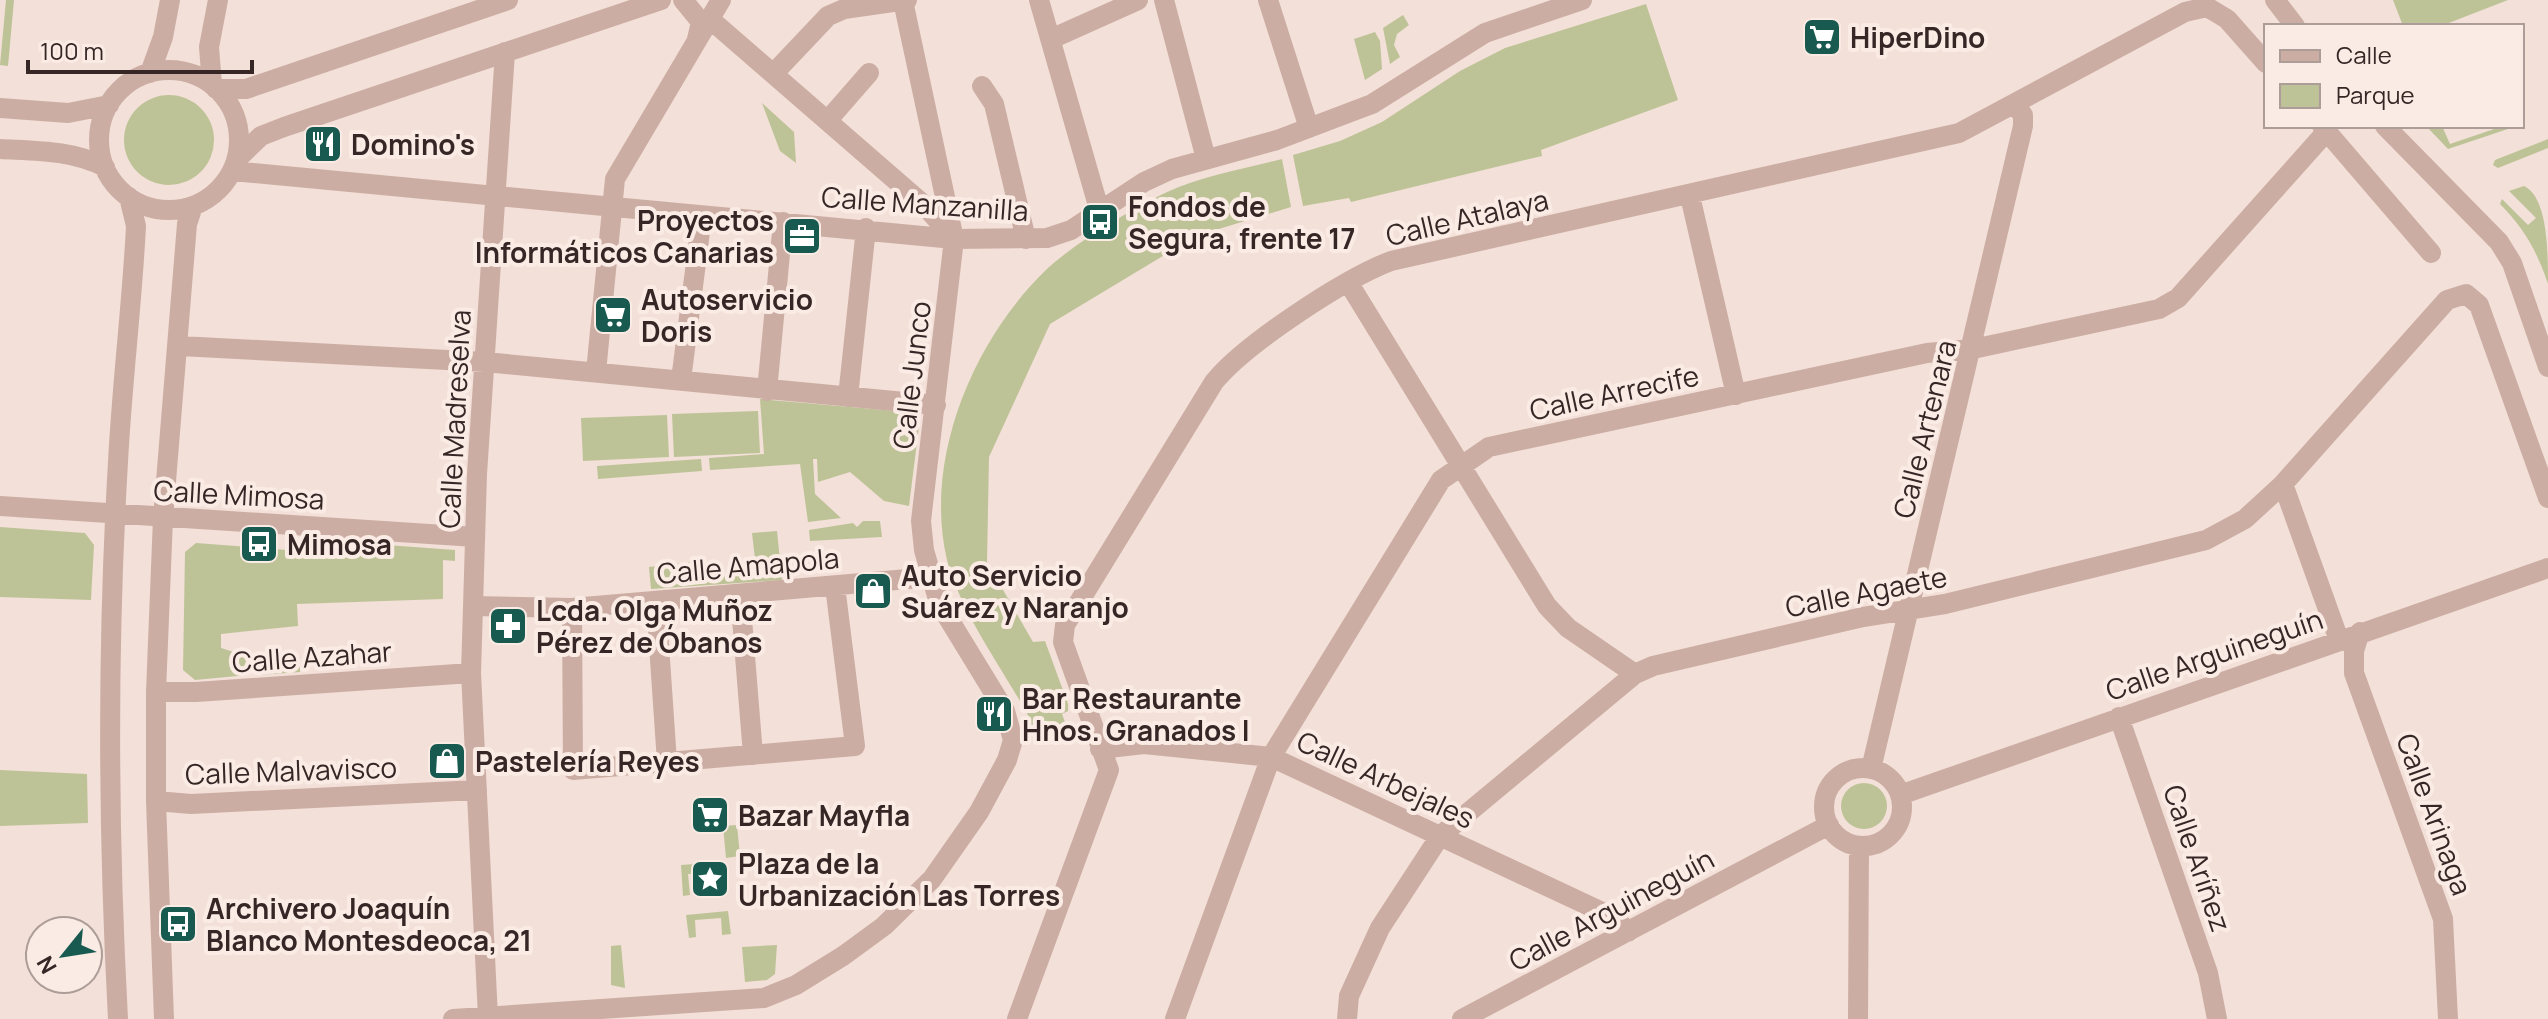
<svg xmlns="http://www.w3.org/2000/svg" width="2548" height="1019" font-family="Manrope,sans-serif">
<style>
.green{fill:#bec397}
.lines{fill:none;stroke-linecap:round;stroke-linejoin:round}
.minor{stroke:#ccada3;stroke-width:20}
.labels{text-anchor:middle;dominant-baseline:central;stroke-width:8;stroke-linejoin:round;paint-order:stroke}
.poi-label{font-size:28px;font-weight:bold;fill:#362726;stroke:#faebe5;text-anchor:start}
.street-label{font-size:28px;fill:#362726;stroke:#faebe5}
</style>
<rect width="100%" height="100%" fill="#f3e0d8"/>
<!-- green -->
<path class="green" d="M6,0H14L8,66L0,65Z
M2393,0H2508L2441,26H2403Z
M1646,4L1678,100L1541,150L1542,156L1351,202L1349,198L1303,206L1293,155L1340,141L1382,122L1460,71L1505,48Z
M1403,15L1409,25L1397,34L1394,45L1400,57L1390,64L1383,28Z
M1375,32L1380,41L1382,69L1365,80L1354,39Z
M124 140a45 45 0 1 1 90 0a45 45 0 1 1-90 0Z
M762,103L794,132L796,163L780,151Z
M2426,126H2442L2450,144L2503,126H2517L2448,149Z
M2548,139V148L2498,168L2493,165L2495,160Z
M1282,159L1291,207L1196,236L1050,324L989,457L987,562L1033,642L1045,641L1068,704V711L1062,714L1069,733L1077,730L1080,736L1066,740L1032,732L1028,715C1002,668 960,611 947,560C923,458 974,338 1048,268C1074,244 1133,208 1165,193C1201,176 1243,169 1282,159Z
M2524,186C2548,197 2548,253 2548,284C2537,251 2524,228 2500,204L2502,199L2528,225L2536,218L2509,191Z
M760,399L907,412L919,426L909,506L884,501L850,472L818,482L817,459H813L815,494L841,518L808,522L800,464L710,470L709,458L764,454Z
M758,411L760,453L674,457L672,414Z
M667,415L669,457L583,461L581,418Z
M701,459L702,471L598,479L597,466Z
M863,521H880L882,537L810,541L809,530L853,523L857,527Z
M0,527L85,533L94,545L91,600L0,597Z
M777,531L782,580L651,589L649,567L701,561L703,578L741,575V560L751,559L753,574L772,573L771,558L755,559L752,533Z
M196,543L366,556L373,544L455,550V561L443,560V599L297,604L298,626L221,634V648L259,660L248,675L195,680L183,670L185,552Z
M300,657V672L257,675L271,659Z
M0,770L87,774L88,823L0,826Z
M1841 806a23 23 0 1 1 46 0a23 23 0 1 1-46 0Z
M737,825L740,856L726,858L723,826Z
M722,862L723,876L717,877L716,872L688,874L690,895L683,896L681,865Z
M728,911L731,934L722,935L721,918L695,920L696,937L689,938L686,915Z
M621,945L625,988L611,985V946Z
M777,945L775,974L767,980L745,982L742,947Z"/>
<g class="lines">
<!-- minor -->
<path class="minor" d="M683,0L701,22L697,39
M1039,0L1099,209
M1164,0L1206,159
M1268,0L1309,128
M2275,0L2295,26
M711,20L923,204L952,236
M1051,39L1138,0
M99 140a70 70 0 1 1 140 0a70 70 0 1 1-140 0Z
M150,73L163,37L170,0
M774,73L828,16L844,9L907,0
M212,85L209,47L218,0
M982,86L994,104L1026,239
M216,89H246L508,0
M0,108L68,113L109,105
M828,120L869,73
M2322,126L2431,253
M2385,126L2499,242L2512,263L2548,367
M0,149C36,151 72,150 105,167
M236,160L261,136L284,127L661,0
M232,171L954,239L1047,238L1071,230L1144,182L1172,169L1277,140L1372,104L1485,33L1582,0
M1690,196L1736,395
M1348,282L1547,606L1568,628L1635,674
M180,346L485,362L936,405
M596,372L615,179L721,0
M681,380L702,216
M767,391L783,222
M848,397L866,228
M2283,484L2339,640
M0,506L475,537
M740,594L753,755
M656,601L667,762
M473,606L572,608L931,577
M572,608L573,770L855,746L835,586
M2360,632L2354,651V673L2443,919L2448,1019
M156,692H196L471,673
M2119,717L2208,973L2217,1019
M1100,749L1144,744L1271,757L1615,918L1628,932
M1824 807a39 39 0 1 1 78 0a39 39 0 1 1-78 0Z
M1871,769L2023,126V115L2014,104
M1900,795L2548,568
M156,801L191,804L477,790
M488,1017L471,673L477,474L505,52
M118,1019C108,834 107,647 118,462C122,383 132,305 136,226L129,197
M164,1019L156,801V692L163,518L187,224L193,206
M453,1019L764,998L796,985L843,956L884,926L932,879L979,812L1007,760L1013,740L1005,711L939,603L924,550L921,521L954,239L903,1
M1017,1019L1109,770L1063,642L1065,625L1214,382C1245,344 1344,279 1391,261L1959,133L2185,12L2207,7L2227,19L2266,63
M1175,1019L1271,757L1441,480L1489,447L1927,353L1973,349L2159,309L2178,298L2327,131
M1347,1019L1349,996L1380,928L1440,836L1635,674L1653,666L1863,617L1945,604L2206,540L2245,519L2283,484L2447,300L2466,294L2479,305L2548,498
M1462,1019L1829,825
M1858,1019L1859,846"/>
</g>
<!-- icons -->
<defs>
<g id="supermarket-square" transform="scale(2)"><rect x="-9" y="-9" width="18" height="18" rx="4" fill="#195a50" stroke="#faebe5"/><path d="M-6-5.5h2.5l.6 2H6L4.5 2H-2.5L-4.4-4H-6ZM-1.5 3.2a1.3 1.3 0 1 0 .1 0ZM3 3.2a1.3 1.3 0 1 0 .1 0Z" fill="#fff"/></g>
<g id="restaurant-square" transform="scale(2)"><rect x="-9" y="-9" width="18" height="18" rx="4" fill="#195a50" stroke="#faebe5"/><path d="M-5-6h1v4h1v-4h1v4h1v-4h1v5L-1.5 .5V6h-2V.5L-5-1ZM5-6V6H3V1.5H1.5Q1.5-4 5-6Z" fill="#fff"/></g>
<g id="bus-square" transform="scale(2)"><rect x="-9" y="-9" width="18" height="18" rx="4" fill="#195a50" stroke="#faebe5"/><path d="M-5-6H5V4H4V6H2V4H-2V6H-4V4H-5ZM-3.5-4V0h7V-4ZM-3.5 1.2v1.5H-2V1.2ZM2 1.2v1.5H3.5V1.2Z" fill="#fff"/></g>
<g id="office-square" transform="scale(2)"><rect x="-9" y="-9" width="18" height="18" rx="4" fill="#195a50" stroke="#faebe5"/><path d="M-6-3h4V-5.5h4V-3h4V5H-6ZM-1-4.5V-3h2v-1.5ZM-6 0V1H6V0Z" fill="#fff"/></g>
<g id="shop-square" transform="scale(2)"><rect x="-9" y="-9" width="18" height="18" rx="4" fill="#195a50" stroke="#faebe5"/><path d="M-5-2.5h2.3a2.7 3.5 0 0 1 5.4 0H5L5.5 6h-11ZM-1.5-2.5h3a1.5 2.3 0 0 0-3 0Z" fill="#fff"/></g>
<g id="pharmacy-square" transform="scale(2)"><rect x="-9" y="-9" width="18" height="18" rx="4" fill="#195a50" stroke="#faebe5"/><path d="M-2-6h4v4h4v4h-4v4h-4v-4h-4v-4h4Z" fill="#fff"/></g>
<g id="sight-square" transform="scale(2)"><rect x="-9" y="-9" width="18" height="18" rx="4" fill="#195a50" stroke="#faebe5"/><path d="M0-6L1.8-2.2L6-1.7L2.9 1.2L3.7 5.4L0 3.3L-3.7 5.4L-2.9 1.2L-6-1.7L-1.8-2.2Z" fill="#fff"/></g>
</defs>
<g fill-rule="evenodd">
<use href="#supermarket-square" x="1822" y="37"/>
<use href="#restaurant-square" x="323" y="144"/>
<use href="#bus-square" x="1100" y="222"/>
<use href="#office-square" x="802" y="236"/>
<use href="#supermarket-square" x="613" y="315"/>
<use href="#bus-square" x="259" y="544"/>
<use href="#shop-square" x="873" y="591"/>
<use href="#pharmacy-square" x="508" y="626"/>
<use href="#restaurant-square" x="994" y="714"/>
<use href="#shop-square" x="447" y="761"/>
<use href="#supermarket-square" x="710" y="815"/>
<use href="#sight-square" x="710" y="879"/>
<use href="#bus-square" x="178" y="924"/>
</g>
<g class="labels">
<!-- poi labels -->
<g class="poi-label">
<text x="1850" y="37">HiperDino</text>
<text x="351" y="144">Domino's</text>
<text x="1128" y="206">Fondos de<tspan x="1128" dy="32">Segura, frente 17</tspan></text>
<text x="774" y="220" text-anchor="end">Proyectos<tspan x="774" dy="32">Informáticos Canarias</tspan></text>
<text x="641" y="299">Autoservicio<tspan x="641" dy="32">Doris</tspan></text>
<text x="287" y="544">Mimosa</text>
<text x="901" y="575">Auto Servicio<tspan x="901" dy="32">Suárez y Naranjo</tspan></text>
<text x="536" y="610">Lcda. Olga Muñoz<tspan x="536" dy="32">Pérez de Óbanos</tspan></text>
<text x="1022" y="698">Bar Restaurante<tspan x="1022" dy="32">Hnos. Granados I</tspan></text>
<text x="475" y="761">Pastelería Reyes</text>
<text x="738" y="815">Bazar Mayfla</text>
<text x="738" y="863">Plaza de la<tspan x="738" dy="32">Urbanización Las Torres</tspan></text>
<text x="206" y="908">Archivero Joaquín<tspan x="206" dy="32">Blanco Montesdeoca, 21</tspan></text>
</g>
<!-- street labels -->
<g class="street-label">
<text transform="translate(925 203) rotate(4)">Calle Manzanilla</text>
<text transform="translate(1467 217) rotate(-13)">Calle Atalaya</text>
<text transform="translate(911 375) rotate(-83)">Calle Junco</text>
<text transform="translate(1614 392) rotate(-12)">Calle Arrecife</text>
<text transform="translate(454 419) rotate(-87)">Calle Madreselva</text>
<text transform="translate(1924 429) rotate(-76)">Calle Artenara</text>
<text transform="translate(239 494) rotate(3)">Calle Mimosa</text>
<text transform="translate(748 565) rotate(-5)">Calle Amapola</text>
<text transform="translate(1866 591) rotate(-11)">Calle Agaete</text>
<text transform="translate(2214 654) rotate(-19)">Calle Arguineguín</text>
<text transform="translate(312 656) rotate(-4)">Calle Azahar</text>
<text transform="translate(291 770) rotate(-2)">Calle Malvavisco</text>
<text transform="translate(1386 779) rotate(25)">Calle Arbejales</text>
<text transform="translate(2435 814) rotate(70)">Calle Arinaga</text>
<text transform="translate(2198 858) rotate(71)">Calle Aríñez</text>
<text transform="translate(1611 909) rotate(-28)">Calle Arguineguín</text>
</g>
</g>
<!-- legend -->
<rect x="2264" y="24" width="260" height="104" fill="#faebe5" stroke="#ac9d99" stroke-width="2"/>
<rect x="2280" y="50" width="40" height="12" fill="#ccada3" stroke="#ac9d99" stroke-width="2"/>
<text x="2336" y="64" font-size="24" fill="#362726">Calle</text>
<rect x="2280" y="84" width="40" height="24" fill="#bec397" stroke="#ac9d99" stroke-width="2"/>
<text x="2336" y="104" font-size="24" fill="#362726">Parque</text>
<!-- north arrow -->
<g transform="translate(64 955) rotate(240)"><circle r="38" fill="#faebe5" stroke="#ac9d99" stroke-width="2"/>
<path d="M0-6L14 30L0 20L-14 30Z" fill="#195a50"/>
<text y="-12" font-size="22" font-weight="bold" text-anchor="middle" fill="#362726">N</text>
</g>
<!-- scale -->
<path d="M28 60v12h224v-12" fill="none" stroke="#362726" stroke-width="4"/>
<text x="40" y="60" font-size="24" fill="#362726" stroke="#faebe5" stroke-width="6" paint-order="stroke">100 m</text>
</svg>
